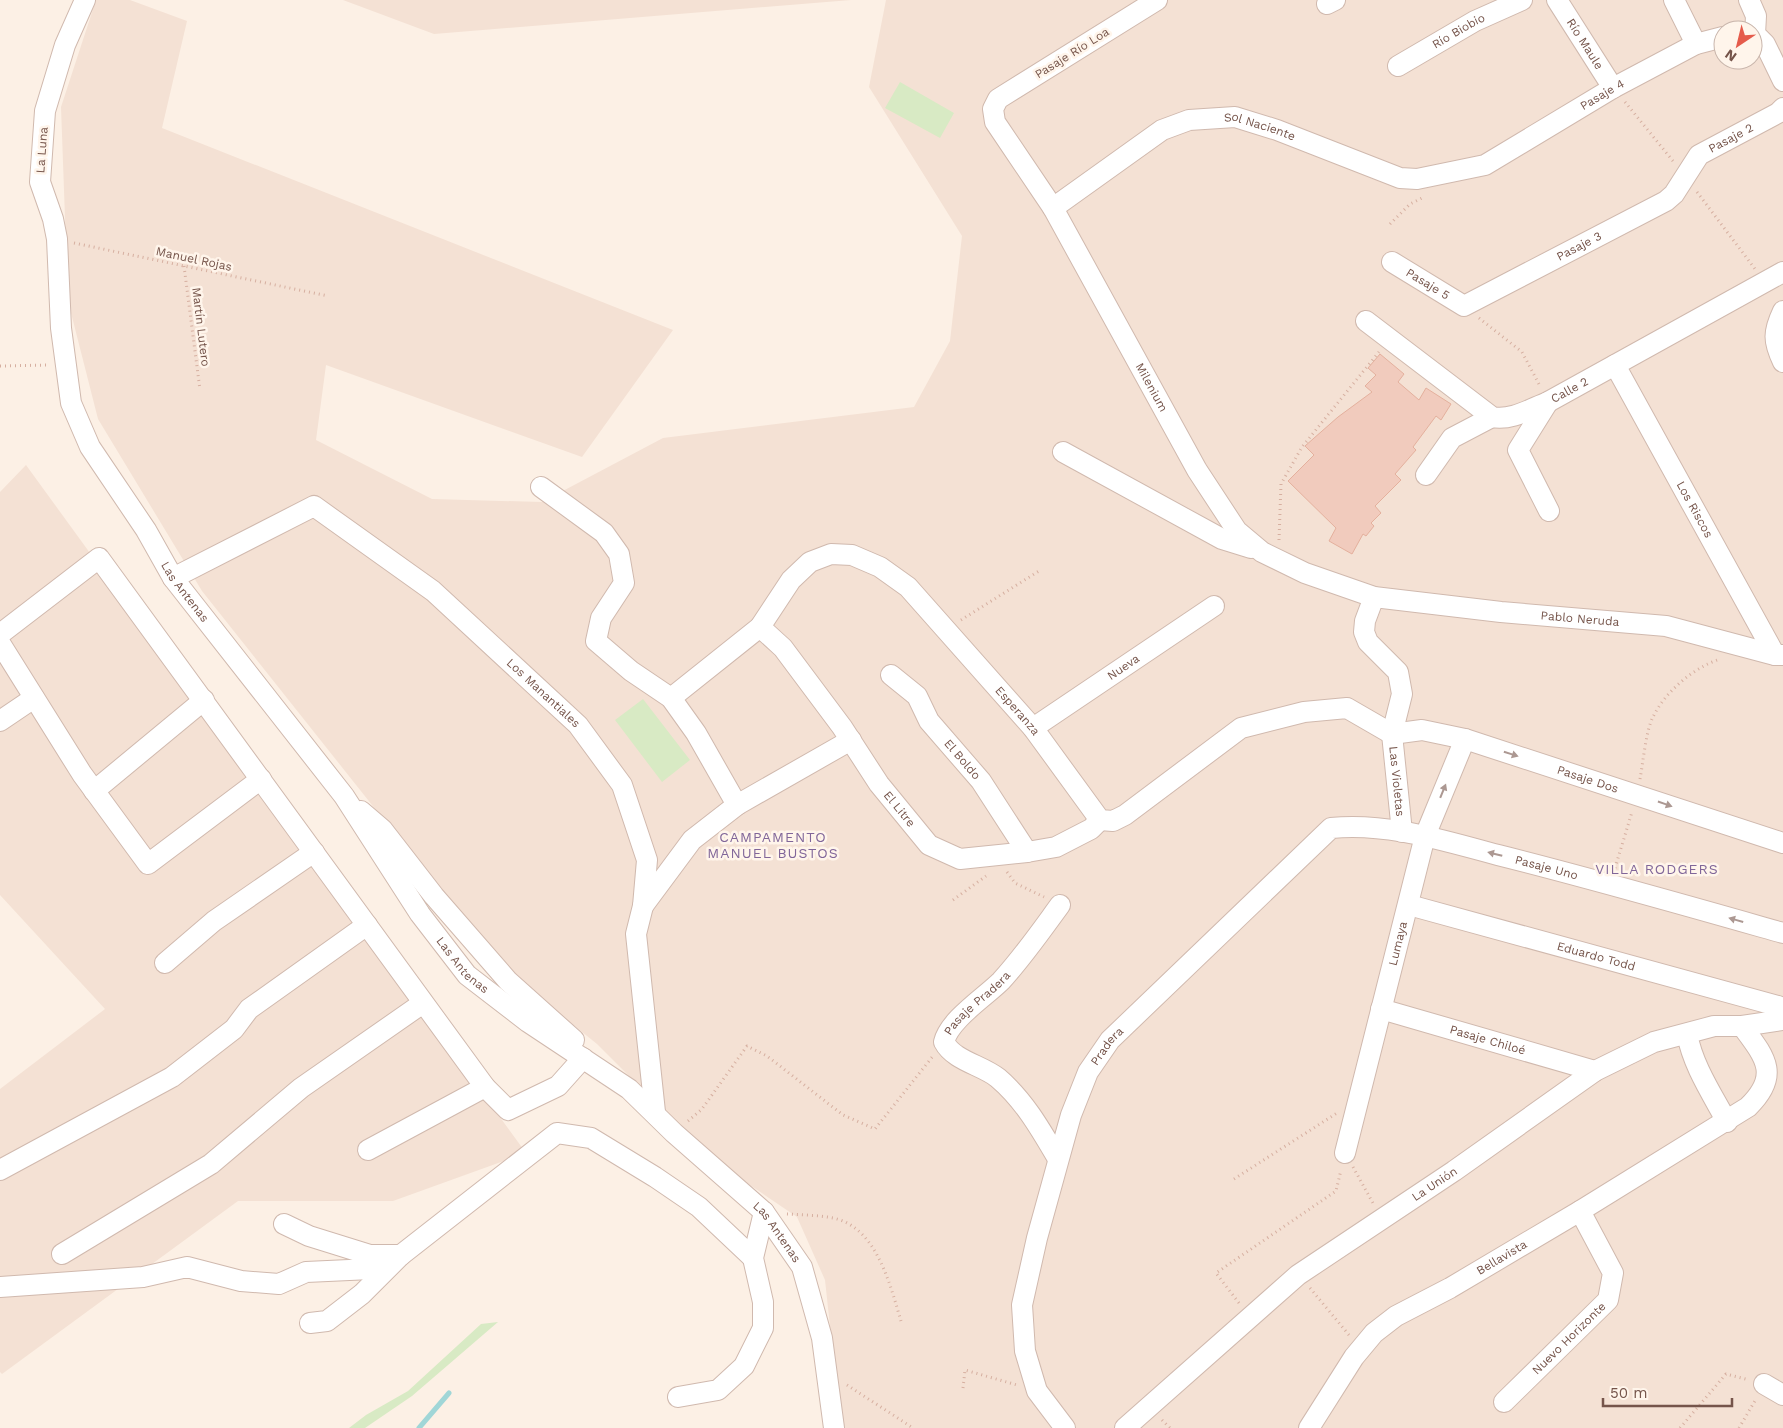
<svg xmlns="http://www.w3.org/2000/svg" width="1783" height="1428" font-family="'Work Sans',sans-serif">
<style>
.residential{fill:#f4e1d4;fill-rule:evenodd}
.green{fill:#d8eac4}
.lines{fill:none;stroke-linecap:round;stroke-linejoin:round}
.stream{stroke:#a0d6d7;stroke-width:5}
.building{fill:#f1cbbd;stroke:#e4b09d}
.street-casing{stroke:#d0b9ae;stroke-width:22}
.path{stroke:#d6afa0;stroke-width:3;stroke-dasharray:1 4;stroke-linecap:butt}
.street{stroke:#fff;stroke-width:20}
.oneway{fill:#ac9892}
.labels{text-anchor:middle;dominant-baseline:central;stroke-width:5;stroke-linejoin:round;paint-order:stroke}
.street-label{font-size:12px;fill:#75544a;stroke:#fff5eb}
.neighbourhood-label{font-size:14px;letter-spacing:1px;fill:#816699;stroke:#fff5eb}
</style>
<rect width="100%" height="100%" fill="#fcf0e5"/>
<!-- residential -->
<path class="residential" d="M96,0H130L187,21L162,128L673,330L582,457L326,365L316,440L432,499L542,502L663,438L914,407L950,341L962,236L869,87L886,0H1783V1428H841L825,1280L797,1217L713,1160L597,1044L530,990L453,907L202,591L98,419L68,301L61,107ZM1723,30H1753V60H1723Z
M343,0H851L434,34Z
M26,465L526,1153L393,1201H238L2,1374L0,1372V1089L105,1009L0,895V492Z"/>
<!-- green -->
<path class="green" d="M900,82L954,113L940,138L885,108Z
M643,699L690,760L662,782L615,720Z
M498,1322L412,1396L365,1428H349L366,1415L408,1391L481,1324Z"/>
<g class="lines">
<!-- stream -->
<path class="stream" d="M419,1428L449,1393"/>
</g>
<!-- building -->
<path class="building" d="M1380,354L1404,374L1398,382L1419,400L1426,388L1451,404L1441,420L1436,416L1413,447L1416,450L1395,474L1401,480L1375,506L1381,513L1371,523L1374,526L1366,536L1363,534L1352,554L1329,541L1336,528L1288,481L1314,455L1305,446L1338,417L1372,392L1365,386L1376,375L1368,368Z"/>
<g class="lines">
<!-- street casing -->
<g class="street-casing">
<g id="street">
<path id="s1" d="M85,0L65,45L45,111L40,182L53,219L57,239L61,328L71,403L90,447L146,530L173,578L344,796L420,914L467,975L528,1022L629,1089L674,1133L764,1212L802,1267L822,1338L834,1428"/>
<path id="s2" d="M1157,0L998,99L993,109L995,122L1053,208L1197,470L1237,531L1262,552L1305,573L1374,597L1501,612L1666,626L1775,655H1783"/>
<path id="s3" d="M1557,0L1613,88"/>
<path d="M1674,0L1696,44"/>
<path d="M1749,0L1756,16L1755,34L1765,44L1783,81"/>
<path d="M1327,4L1335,0"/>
<path id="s4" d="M1398,66L1475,21L1522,0"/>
<path id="s5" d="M1053,208L1162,130L1189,120L1235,117L1277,130L1400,178L1417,179L1485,165L1613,88L1696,44L1723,37"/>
<path id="s6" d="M1392,262L1464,306L1666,201L1674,194L1699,155L1778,113L1783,108"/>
<path d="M1783,311C1773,332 1773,341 1783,362"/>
<path id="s7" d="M1366,321L1492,417C1511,421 1530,409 1548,402L1783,272"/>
<path id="s8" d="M1615,365L1775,655"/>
<path d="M1548,402L1518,450L1549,511"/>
<path d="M1063,452L1222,539L1251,548"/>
<path d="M1426,475L1452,438L1492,417"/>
<path d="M541,487L604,533L619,554L624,583L601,618L596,641L631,671L671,698L696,733L737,805"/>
<path id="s9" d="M173,578L314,506L433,591L578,725L622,785L647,860L643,906L636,934L655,1112"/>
<path id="s10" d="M1374,597L1365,621L1364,632L1368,642L1398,672L1402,694L1392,734L1402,832"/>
<path id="s11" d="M760,627L783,648L842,727L879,784L929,845L960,859L1027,852L1056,847L1091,829L1100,820"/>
<path d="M0,634L99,558L485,1087L508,1110L558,1086L583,1058"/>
<path d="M0,643L82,774L148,864L261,779"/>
<path id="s12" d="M891,675L917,696L929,721L981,781L1027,852"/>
<path id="s13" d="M671,698L760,627L791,580L810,562L831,554L852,555L880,567L908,587L1033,728L1100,820L1113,821L1125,815L1241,728L1304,712L1347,708L1392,734L1422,730L1465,739L1783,843"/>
<path d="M0,721L34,698"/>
<path id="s14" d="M1033,728L1214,606"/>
<path d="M94,791L204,700"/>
<path d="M361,811L382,829L434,896L508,981L574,1040"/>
<path id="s15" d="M1409,905L1778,1006L1783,1009"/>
<path d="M643,906L692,840L737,805L851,740"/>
<path d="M165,963L214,921L314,852"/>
<path id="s16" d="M1381,1009L1595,1071"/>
<path d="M1687,1034C1693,1066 1712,1094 1727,1122"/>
<path d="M368,1150L485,1087"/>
<path id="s17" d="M1345,1153L1425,836L1465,739"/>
<path id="s18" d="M1058,1159C1041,1130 1024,1100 998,1078C982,1065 954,1061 944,1042C949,1020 985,997 1001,981C1023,957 1041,931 1060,905"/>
<path d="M0,1170L172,1077L234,1029L249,1009L367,925"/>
<path d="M284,1224L309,1236L370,1255H401L362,1294L327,1321L310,1323"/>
<path d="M62,1254L211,1164L301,1088L423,1003"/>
<path d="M0,1287L143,1277L187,1267L241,1281L279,1284L306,1272L371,1269L401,1255L557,1133L591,1138L655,1177L699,1207L753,1258"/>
<path d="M1764,1384L1783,1395"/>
<path d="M678,1397L718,1390L744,1366L763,1328V1302L753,1258L764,1212"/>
<path id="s19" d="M1504,1402L1608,1300L1613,1273L1580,1211"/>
<path id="s20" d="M1065,1428L1037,1391L1025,1351L1022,1305L1037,1238L1071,1115L1088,1072L1110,1040L1331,828C1387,822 1444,841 1498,855C1594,879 1688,906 1783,933"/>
<path id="s21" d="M1125,1428L1298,1275L1454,1171L1595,1071L1654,1042L1714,1026H1742L1783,1020"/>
<path id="s22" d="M1309,1428L1354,1357L1374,1333L1396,1316L1450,1288L1580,1211L1748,1107C1781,1075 1765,1057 1742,1026"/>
</g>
</g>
<!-- path -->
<path class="path" d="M1625,102L1673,161
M1697,192L1755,269
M1390,224L1410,204L1422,198
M74,243L328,296
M184,266L200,390
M1479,318L1522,352L1540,386
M0,366L49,365
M1279,540L1281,484L1302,447L1379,352
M961,620L1039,571
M1640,779C1643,763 1646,730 1653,717C1665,692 1693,668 1720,659
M1615,868L1632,812
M1007,872L1015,883L1044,897
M953,900L986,876
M688,1121L702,1109L747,1046L767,1056L843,1115L875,1129L933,1056
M1353,1167L1374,1205
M1234,1179L1337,1113
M787,1214C802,1215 818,1215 833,1218C877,1227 890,1285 901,1321
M1310,1288L1349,1335
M1239,1303L1216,1273L1336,1191L1341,1170
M847,1385L913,1428
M963,1388L965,1370L1017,1385
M1162,1420L1170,1428
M1680,1428L1726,1374L1749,1380
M1739,1428L1756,1399"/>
<!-- street -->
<use href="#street" class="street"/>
</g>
<!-- one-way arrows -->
<defs><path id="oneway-solid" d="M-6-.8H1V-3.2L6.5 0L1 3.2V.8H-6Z" transform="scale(1.25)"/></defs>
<g class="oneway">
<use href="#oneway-solid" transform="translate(1511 754) rotate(18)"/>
<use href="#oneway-solid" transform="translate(1443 791) rotate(-68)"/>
<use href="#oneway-solid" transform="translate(1665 804) rotate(19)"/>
<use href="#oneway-solid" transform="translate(1495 854) rotate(-166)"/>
<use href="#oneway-solid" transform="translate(1736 920) rotate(-164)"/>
</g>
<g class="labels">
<!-- street labels -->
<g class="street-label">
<text stroke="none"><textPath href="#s4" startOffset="70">Río Biobio</textPath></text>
<text stroke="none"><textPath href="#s3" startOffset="52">Río Maule</textPath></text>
<text transform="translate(1072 53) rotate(-32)">Pasaje Río Loa</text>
<text stroke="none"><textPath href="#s5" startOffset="608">Pasaje 4</textPath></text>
<text stroke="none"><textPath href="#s5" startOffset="235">Sol Naciente</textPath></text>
<text stroke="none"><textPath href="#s6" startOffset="405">Pasaje 2</textPath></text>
<text transform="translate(42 150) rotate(-86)">La Luna</text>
<text stroke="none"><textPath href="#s6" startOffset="214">Pasaje 3</textPath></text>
<text transform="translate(194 259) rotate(12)">Manuel Rojas</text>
<text stroke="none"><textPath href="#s6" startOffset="42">Pasaje 5</textPath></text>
<text transform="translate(201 327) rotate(83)">Martín Lutero</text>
<text stroke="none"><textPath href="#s2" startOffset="520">Milenium</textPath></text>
<text stroke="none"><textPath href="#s7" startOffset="242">Calle 2</textPath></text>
<text stroke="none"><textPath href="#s8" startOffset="165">Los Riscos</textPath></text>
<text stroke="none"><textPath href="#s1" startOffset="635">Las Antenas</textPath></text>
<text stroke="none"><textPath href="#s2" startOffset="1048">Pablo Neruda</textPath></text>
<text stroke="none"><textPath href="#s14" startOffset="109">Nueva</textPath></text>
<text stroke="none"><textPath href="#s9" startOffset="455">Los Manantiales</textPath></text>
<text stroke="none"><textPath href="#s13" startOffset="470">Esperanza</textPath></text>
<text stroke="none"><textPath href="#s12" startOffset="112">El Boldo</textPath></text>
<text stroke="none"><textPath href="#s13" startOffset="1142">Pasaje Dos</textPath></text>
<text stroke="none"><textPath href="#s10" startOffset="201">Las Violetas</textPath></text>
<text stroke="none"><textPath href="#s11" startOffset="230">El Litre</textPath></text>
<text stroke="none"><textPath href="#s20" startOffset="942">Pasaje Uno</textPath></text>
<text stroke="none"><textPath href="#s17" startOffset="216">Lumaya</textPath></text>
<text stroke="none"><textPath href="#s15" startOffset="194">Eduardo Todd</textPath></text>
<text stroke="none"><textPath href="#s1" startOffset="1101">Las Antenas</textPath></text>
<text stroke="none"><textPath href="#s18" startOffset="219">Pasaje Pradera</textPath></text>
<text stroke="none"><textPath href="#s16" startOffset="111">Pasaje Chiloé</textPath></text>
<text stroke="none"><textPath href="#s20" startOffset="409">Pradera</textPath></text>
<text stroke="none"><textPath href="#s21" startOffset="395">La Unión</textPath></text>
<text stroke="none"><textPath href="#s1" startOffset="1516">Las Antenas</textPath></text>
<text stroke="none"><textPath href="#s22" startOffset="264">Bellavista</textPath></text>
<text stroke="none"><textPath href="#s19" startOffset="91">Nuevo Horizonte</textPath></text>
</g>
<!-- neighbourhood labels -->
<g class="neighbourhood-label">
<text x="773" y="837">CAMPAMENTO<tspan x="773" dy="16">MANUEL BUSTOS</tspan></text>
<text x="1657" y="869">VILLA RODGERS</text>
</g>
</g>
<!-- north arrow -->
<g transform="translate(1738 45) rotate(215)"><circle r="24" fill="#fff5eb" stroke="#c8b5ab"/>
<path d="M0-4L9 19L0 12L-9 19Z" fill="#e55b4b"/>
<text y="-8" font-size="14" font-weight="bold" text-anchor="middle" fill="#75544a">N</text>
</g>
<!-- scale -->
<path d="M1603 1398v8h129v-8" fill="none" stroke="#75544a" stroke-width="2.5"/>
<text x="1610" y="1398" font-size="15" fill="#75544a" stroke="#fff5eb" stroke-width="4" paint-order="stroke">50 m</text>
</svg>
